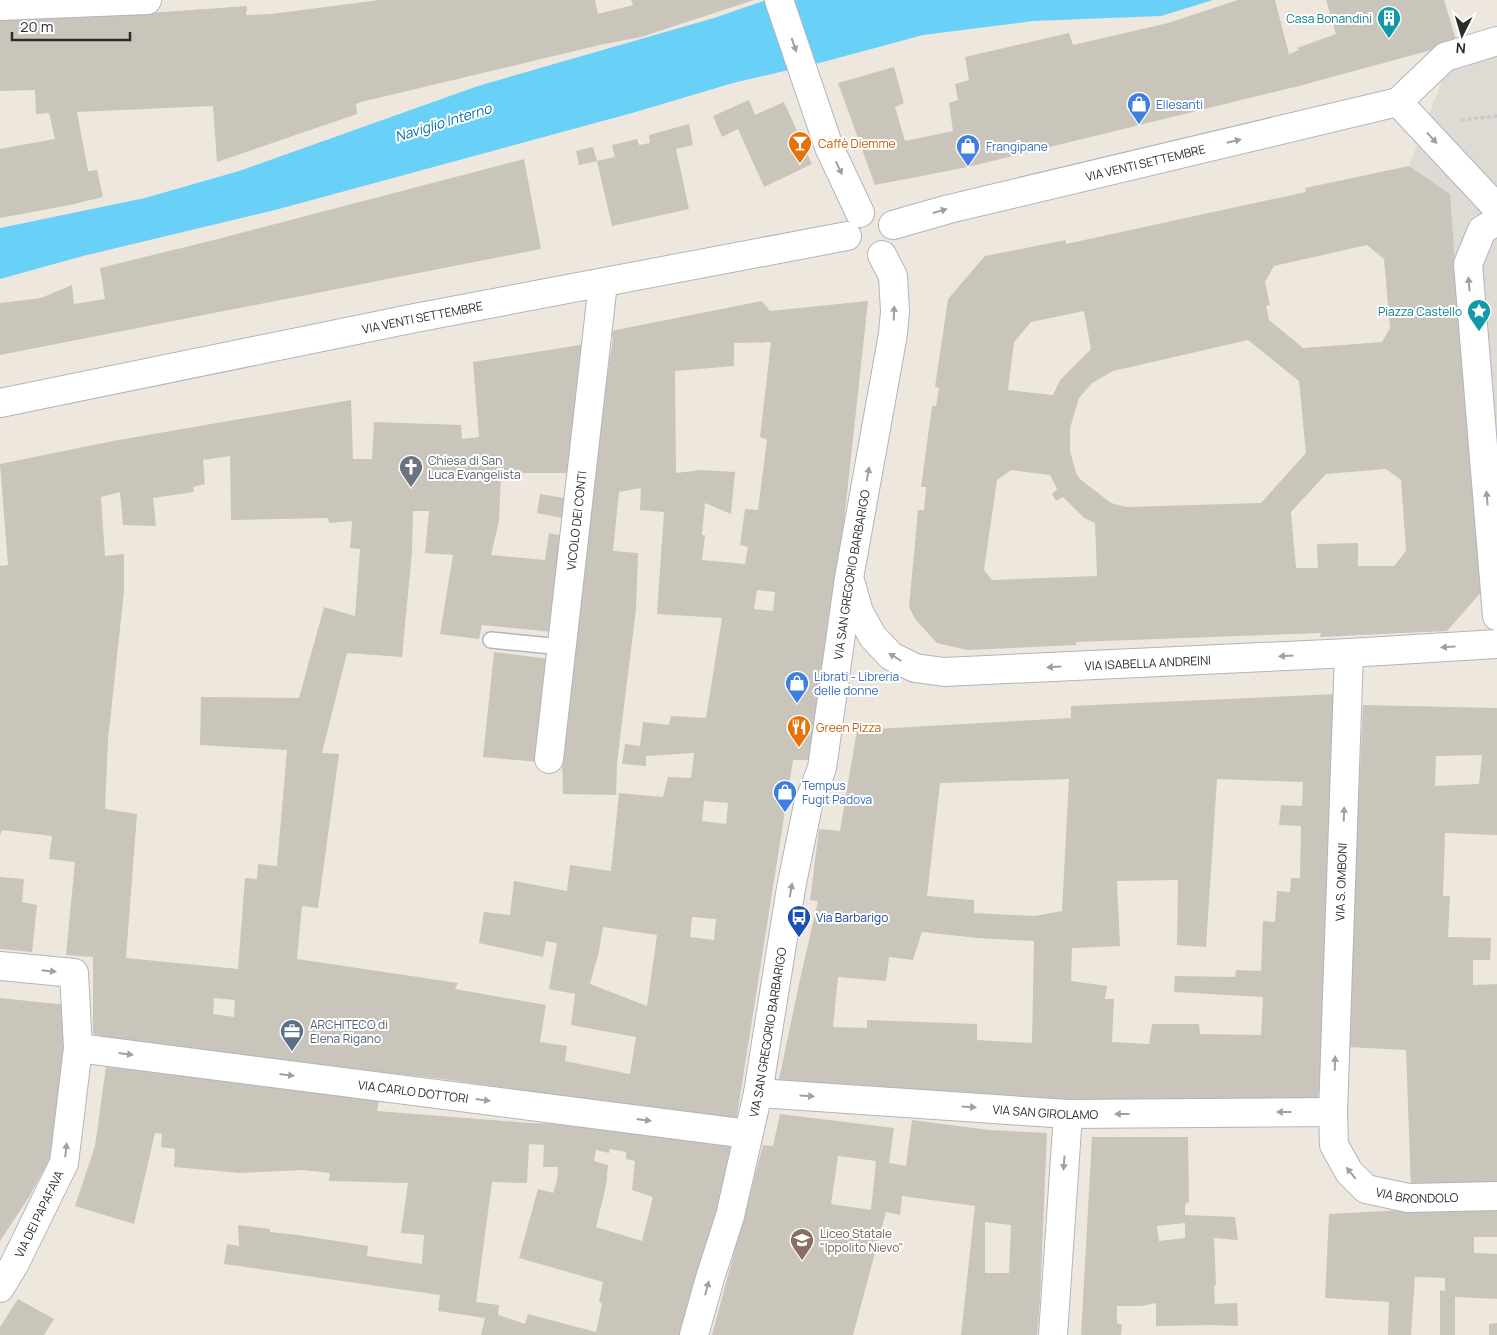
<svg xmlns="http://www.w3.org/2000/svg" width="1497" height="1335" font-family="Manrope,sans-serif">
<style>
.plaza{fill:#dedad4}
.water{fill:#69d1f7}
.building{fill:#c9c5bb;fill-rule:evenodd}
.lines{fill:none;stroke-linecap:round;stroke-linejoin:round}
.service-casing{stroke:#b1b4c0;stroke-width:18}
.minor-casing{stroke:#b1b4c0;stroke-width:30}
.path{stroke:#c8c8c8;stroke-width:3;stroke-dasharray:4 2.5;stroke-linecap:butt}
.service{stroke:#fff;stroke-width:15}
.minor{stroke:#fff;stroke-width:28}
.oneway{fill:#a0a0a0}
.labels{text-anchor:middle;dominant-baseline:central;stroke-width:4;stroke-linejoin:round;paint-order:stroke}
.culture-label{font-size:12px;fill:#0d838f;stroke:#fff;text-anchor:end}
.shop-label{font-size:12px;fill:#366cbe;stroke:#fff;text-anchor:start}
.food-label{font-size:12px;fill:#c56008;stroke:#fff;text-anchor:start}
.street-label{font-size:12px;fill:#2c2c2c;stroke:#fff}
.worship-label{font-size:12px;fill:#5b616d;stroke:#fff;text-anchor:start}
.transit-label{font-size:12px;fill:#164399;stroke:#fff;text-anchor:start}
.service-label{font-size:12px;fill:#4e5e75;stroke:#fff;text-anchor:start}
.education-label{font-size:12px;fill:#785e54;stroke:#fff;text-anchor:start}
.water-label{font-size:14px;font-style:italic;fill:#046fa7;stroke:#fff}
</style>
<rect width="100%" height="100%" fill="#eee7dd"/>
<!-- plaza -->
<path class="plaza" d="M1497,30V640L1484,589L1461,342L1450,194L1409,166L1457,43Z"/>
<!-- water -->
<path class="water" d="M766,0H1213L1161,16L1033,21L923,35L823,62L733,83L632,113L275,210L83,256L0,279V228L145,198L239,171L478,86L714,18Z"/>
<!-- building -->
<path class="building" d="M380,0H595L598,14L633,5L631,0H754L641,37L604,44L361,102L356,104L357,114L217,162L213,106L77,112L88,171L97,170L103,197L70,205L0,218V149L55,139L49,113L36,114L35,90L0,91V17L164,12L247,6L246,15L271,14Z
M1238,0H1275L1289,54L1299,50L1297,48L1336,34L1326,0H1444L1457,43L1299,86L968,167L875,185L838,83L894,67L904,103L895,107L905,141L953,131L949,103L958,100L955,84L969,80L965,57L1069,33L1073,45L1168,23Z
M749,100L755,115L784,102L812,164L764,187L738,129L722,137L713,116Z
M689,124L693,145L676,149L689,209L612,226L597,161L615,157L612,145L637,139L639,145L650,143L649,135Z
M593,147L597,161L579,165L576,151Z
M524,159L541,249L0,355V303L41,298L72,285L74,304L105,299L100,268L218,239Z
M1409,166L1450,194L1461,342L1484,589L1447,631L1320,637L1321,633L1076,642V645L967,650L937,643L915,619L909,607L918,510H924L926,487H921L932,406H936L939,388L935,387L948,299L985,256L1066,240V244L1306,192L1305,188ZM1367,245L1384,259L1390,328L1382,342L1303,348L1269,320L1266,306L1270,305L1265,282L1274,266ZM1084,311L1091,349L1060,380L1053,395L1008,390L1014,342L1031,322ZM1248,340L1299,381L1306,453L1261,503L1126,507L1111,503L1080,479L1076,473L1070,451V428L1079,398L1092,383L1113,371ZM1386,469L1401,480L1406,551L1394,566H1358V543L1317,544L1318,568H1296L1291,512L1326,474ZM1011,470L1050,475L1057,489L1052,494L1056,501L1063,497L1084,518L1095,523L1097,576L992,580L984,570L997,480Z
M762,301L770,311L868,301L844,521L828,619L809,760H793L736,1122L443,1079L154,1047L93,1034V957L66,955L75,862L49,859L52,836L2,830L0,836V566L8,565L0,464L113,441L351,400L353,459H372L374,422L461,425L462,439L479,437L473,362L586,344L574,473H501L499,521L491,555L545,560L549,533L564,536L553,632L482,625L479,639L440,634L453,555L425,553L429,511H413L412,552L402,657L347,653L322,753L339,754L318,908L302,906L297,959L458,983L455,989L546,1005L540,1042L567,1046L565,1061L630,1074L636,1037L571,1025L575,994L549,989L557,943L546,941L543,957L479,943L484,912L510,915L514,881L567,891L570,865L611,871L619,793L663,797L668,777L691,778L694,753L646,756V766L622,764L625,744L640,746L643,722L669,725L671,716L706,718L722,618L657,614L664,512L640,510L641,488L619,492L613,551L638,553L636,609L617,763L616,795L563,794L562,758L592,475L613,339L611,331ZM771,342L760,437L767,440L758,510L745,509L740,545L748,547L745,564L702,560L705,535H702L705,503L731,514L735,472L701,470L676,473L675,371L734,366V343ZM230,456L231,520L328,518L329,523L352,521L350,548L360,549L355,616L324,607L299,698L201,697L200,745L287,750L277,866L258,864L257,879L245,878L238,969L126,958L137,814L105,809L108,740L124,591V554L105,556L101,497L120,492L123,525L156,526L153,498L194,492L193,487L205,484L203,460ZM757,590L775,592L773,611L754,609ZM704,801L728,803L726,824L702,821ZM692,917L716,919L714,940L690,937ZM603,927L657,935L647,1006L590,984L599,951ZM214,998L235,1000L234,1017L213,1014Z
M540,494L570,499L567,519L537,513Z
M494,652L549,659L539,762L483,757Z
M1337,694L1325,998L1318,1100L1131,1103L1012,1098L778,1084L801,975L818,901L810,900L819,829L840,831L857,730L1071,718V706ZM1069,779L1062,911L1035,916L974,913V900L927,896L940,783ZM1217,779L1303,782L1302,806L1281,805L1279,825L1301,826L1300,878H1291L1290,892L1277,891L1275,922L1263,921L1261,971L1236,970L1235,977L1175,976L1174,992L1263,997L1261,1035L1200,1034L1199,1024H1152L1149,1044L1112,1042L1114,999H1105L1107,986L1071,981L1072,948L1120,946L1117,881L1178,880L1177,945L1206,947ZM922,932L978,938L1034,941L1032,1043L977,1040V1024L867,1020V1028L833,1027L838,977L886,981L889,957L913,960Z
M1363,705L1497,708V835L1445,833L1443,896H1450L1448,937L1491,938L1490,960H1473V985L1497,984V1187L1411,1189L1406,1050L1347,1047ZM1482,755L1479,784L1435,786L1436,756Z
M0,877L24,879L22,902L37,905L32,952L0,949Z
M0,998L67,1005L62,1096L52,1155L29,1197L0,1241Z
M106,1067L303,1089L379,1101L377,1111L529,1123L615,1125L735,1143L720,1214L679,1335H481L485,1318L438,1311L440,1295L224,1264L227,1244L239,1246L238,1225L270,1229V1232L298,1235L368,1246L367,1256L422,1264L424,1235L401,1233L408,1183L329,1181L330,1173L303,1170L240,1173L174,1167L175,1149L161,1147L162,1134L155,1133L134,1224L75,1206L95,1146ZM529,1144L544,1145L543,1167H558L557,1180L553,1193L538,1189L519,1258L603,1282L599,1301L602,1304L596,1332L528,1314L525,1324L498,1315L499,1305L476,1302L492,1182L527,1183ZM610,1149L626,1152V1159L635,1161L632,1190L653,1197L642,1241L596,1227L606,1186L608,1165L594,1161L596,1150L609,1153Z
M780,1114L894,1128L889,1163L906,1166L912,1120L989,1130L1047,1133L1040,1300L1037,1335H961L975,1206L902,1196L900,1215L886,1212L853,1335H712L763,1145L773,1146ZM838,1156L876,1161L871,1210L831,1204ZM985,1222L1011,1225L1009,1273H985Z
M1092,1137H1188L1189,1202L1185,1204V1215L1235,1217L1238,1240L1214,1238L1216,1285H1214L1215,1304L1237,1303L1238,1326L1215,1325L1156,1326V1303L1142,1306H1117V1323L1122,1325L1121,1335H1081ZM1185,1223V1238L1159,1241L1157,1226Z
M1497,1205V1237H1474V1253L1497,1254V1299L1455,1297V1335H1440V1290L1445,1291V1278L1415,1277L1411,1335H1388L1389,1302L1325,1298L1329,1214Z
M18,1299L54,1319L44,1335H0V1327Z
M1497,1323V1335H1489V1324Z"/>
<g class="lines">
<!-- service casing -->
<g class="service-casing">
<path id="service" d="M491,640L562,647"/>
</g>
<!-- minor casing -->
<g class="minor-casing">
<g id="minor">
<path d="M779,0L829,147L860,213"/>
<path d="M0,6L147,0"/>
<path d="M1398,102L1497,208"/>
<path d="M1398,102L1445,57L1497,41"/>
<path d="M1497,221L1482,230L1468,264L1497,616"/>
<path id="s1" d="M893,225L949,209L1398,102"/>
<path id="s2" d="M0,403L415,318L847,236"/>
<path id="s3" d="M851,584L859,612L873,637L891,656L915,668L944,672L1349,653L1497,644"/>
<path id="s4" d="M1349,653L1333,1112L1334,1145L1349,1172L1366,1189L1408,1198L1497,1196"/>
<path id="s5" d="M549,759L603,283"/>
<path d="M0,966L74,973L78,1048L64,1163L14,1265L0,1288"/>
<path id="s6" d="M78,1048L748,1134"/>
<path id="s7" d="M758,1093L1068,1114L1333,1112"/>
<path id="s8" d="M694,1335L710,1278L730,1216L758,1093L791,888L808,805L822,768L849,578L893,334L895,312L893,276L882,255"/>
<path d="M1053,1335L1068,1114"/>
</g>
</g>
<!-- path -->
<path class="path" d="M1461,120L1497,116"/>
<!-- service -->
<use href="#service" class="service"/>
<!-- minor -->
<use href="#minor" class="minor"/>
</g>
<!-- one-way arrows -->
<defs><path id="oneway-solid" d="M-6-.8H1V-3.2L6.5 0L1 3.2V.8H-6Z" transform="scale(1.25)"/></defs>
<g class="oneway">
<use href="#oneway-solid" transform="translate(794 45) rotate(71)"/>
<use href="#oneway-solid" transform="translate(1432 138) rotate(47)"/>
<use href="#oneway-solid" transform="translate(1234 141) rotate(-13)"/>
<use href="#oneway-solid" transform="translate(839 168) rotate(65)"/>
<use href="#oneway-solid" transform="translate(940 211) rotate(-16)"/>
<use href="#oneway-solid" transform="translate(1469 284) rotate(-95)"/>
<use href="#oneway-solid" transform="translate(894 313) rotate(-88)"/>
<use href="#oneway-solid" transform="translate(868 474) rotate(-80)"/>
<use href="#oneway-solid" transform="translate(1487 498) rotate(-95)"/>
<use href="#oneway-solid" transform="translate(1448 647) rotate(177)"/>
<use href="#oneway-solid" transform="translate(1286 656) rotate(177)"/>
<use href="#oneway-solid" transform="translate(895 657) rotate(-148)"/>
<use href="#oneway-solid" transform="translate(1054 667) rotate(177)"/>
<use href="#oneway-solid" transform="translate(1344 814) rotate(-88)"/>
<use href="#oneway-solid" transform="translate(791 890) rotate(-80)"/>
<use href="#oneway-solid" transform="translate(49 971) rotate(6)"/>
<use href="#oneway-solid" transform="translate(126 1054) rotate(7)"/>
<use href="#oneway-solid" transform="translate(1335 1063) rotate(-88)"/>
<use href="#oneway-solid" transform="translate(287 1075) rotate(7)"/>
<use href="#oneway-solid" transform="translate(807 1096) rotate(4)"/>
<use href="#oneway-solid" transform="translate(483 1100) rotate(7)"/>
<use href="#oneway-solid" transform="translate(969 1107) rotate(4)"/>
<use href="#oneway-solid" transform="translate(1284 1112) rotate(180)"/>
<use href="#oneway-solid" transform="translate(1122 1114) rotate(180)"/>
<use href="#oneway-solid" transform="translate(644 1120) rotate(7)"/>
<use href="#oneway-solid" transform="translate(66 1150) rotate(-84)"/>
<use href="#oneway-solid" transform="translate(1064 1163) rotate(94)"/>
<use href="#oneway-solid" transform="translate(1351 1173) rotate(-129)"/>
<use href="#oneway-solid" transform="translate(707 1288) rotate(-75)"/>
</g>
<!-- icons -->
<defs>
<g id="building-pin" transform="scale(1.25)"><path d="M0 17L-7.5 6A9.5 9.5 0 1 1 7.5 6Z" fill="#0f9aa8" stroke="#fff"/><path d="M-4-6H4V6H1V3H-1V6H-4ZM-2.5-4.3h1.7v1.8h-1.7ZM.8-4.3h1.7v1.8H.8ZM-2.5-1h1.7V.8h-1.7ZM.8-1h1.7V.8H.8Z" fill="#fff"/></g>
<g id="shop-pin" transform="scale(1.25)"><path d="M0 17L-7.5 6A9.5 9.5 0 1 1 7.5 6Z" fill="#3f7fe0" stroke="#fff"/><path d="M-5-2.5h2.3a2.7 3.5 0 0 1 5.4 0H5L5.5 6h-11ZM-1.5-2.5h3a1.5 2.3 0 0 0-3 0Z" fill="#fff"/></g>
<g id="bar-pin" transform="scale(1.25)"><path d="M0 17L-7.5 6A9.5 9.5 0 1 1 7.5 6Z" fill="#e8710a" stroke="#fff"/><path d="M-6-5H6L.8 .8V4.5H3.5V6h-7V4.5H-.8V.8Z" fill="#fff"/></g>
<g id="sight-pin" transform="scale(1.25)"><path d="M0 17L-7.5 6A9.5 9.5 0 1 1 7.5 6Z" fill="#0f9aa8" stroke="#fff"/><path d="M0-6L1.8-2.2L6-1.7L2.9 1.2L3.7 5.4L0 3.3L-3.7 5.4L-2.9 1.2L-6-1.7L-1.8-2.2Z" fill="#fff"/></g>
<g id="church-pin" transform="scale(1.25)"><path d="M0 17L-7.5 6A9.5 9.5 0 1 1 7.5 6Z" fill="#6b7280" stroke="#fff"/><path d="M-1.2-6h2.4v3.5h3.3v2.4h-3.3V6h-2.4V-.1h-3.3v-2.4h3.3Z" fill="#fff"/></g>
<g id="restaurant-pin" transform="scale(1.25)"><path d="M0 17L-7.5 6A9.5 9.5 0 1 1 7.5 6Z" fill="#e8710a" stroke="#fff"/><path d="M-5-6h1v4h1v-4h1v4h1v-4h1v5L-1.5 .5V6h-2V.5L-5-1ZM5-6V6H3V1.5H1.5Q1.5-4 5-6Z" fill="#fff"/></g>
<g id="bus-pin" transform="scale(1.25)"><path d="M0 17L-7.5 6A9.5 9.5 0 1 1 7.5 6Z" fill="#1a4fb4" stroke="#fff"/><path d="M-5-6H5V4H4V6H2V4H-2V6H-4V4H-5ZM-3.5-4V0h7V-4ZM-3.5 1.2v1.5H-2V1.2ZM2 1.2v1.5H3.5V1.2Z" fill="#fff"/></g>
<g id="office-pin" transform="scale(1.25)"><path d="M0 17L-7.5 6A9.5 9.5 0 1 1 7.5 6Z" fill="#5c6f8a" stroke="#fff"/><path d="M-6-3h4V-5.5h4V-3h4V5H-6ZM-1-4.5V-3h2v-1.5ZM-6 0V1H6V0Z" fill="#fff"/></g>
<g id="school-pin" transform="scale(1.25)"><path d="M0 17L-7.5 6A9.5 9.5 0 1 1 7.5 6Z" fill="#8d6e63" stroke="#fff"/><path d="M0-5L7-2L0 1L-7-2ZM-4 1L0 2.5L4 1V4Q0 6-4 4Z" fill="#fff"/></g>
</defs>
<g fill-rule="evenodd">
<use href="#building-pin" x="1389" y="18"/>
<use href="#shop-pin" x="1139" y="104"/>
<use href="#bar-pin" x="800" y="143"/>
<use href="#shop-pin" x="968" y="146"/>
<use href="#sight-pin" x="1479" y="311"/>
<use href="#church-pin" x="411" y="467"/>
<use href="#shop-pin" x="797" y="683"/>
<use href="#restaurant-pin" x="799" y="727"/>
<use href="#shop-pin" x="785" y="792"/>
<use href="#bus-pin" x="799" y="917"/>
<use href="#office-pin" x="292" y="1031"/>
<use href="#school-pin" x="802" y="1240"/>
</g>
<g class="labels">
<!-- culture labels -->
<g class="culture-label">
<text x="1372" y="18">Casa Bonandini</text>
<text x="1462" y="311">Piazza Castello</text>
</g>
<!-- shop labels -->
<g class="shop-label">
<text x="1156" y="104">Ellesanti</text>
<text x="986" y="146">Frangipane</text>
<text x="814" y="676">Librati - Libreria<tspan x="814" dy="14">delle donne</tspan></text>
<text x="802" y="785">Tempus<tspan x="802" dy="14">Fugit Padova</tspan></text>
</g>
<!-- food labels -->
<g class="food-label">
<text x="818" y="143">Caffè Diemme</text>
<text x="816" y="727">Green Pizza</text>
</g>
<!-- street labels -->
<g class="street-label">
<text stroke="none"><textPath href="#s1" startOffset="260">VIA VENTI SETTEMBRE</textPath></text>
<text stroke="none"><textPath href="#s2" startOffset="431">VIA VENTI SETTEMBRE</textPath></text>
<text stroke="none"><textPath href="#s5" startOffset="240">VICOLO DEI CONTI</textPath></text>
<text stroke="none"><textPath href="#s8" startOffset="778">VIA SAN GREGORIO BARBARIGO</textPath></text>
<text stroke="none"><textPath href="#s3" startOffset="344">VIA ISABELLA ANDREINI</textPath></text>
<text transform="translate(1341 882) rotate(-88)">VIA S. OMBONI</text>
<text stroke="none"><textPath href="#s8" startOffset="312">VIA SAN GREGORIO BARBARIGO</textPath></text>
<text stroke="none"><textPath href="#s6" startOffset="338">VIA CARLO DOTTORI</textPath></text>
<text stroke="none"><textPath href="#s7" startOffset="288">VIA SAN GIROLAMO</textPath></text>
<text stroke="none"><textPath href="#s4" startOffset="599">VIA BRONDOLO</textPath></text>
<text transform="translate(39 1214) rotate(-64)">VIA DEI PAPAFAVA</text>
</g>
<!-- worship labels -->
<g class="worship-label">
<text x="428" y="460">Chiesa di San<tspan x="428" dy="14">Luca Evangelista</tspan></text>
</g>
<!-- transit labels -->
<g class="transit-label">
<text x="816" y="917">Via Barbarigo</text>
</g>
<!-- service labels -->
<g class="service-label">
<text x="310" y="1024">ARCHITECO di<tspan x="310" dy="14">Elena Rigano</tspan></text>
</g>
<!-- education labels -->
<g class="education-label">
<text x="820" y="1233">Liceo Statale<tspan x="820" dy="14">"Ippolito Nievo"</tspan></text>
</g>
<!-- water labels -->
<g class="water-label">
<text transform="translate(443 122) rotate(-17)">Naviglio Interno</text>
</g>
</g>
<!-- north arrow -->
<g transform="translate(1462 35) rotate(185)" stroke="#ffffff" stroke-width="4" paint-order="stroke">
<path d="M0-4L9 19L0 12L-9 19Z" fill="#2c2c2c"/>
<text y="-8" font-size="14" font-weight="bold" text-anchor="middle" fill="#2c2c2c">N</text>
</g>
<!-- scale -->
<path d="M12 32v8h118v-8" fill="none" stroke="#2c2c2c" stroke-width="2.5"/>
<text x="20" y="32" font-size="15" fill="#2c2c2c" stroke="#ffffff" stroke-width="4" paint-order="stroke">20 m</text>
</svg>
